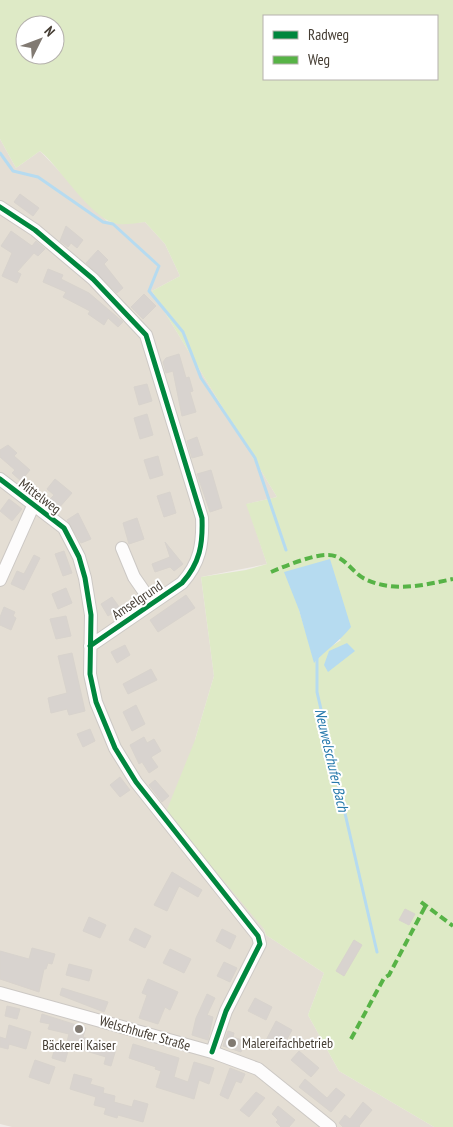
<svg xmlns="http://www.w3.org/2000/svg" width="453" height="1127" font-family="'PT Sans Narrow',sans-serif">
<style>
.residential{fill:#e4ded4}
.green{fill:#deeac6;fill-rule:evenodd}
.water{fill:#b6dbf0}
.lines{fill:none;stroke-linecap:round;stroke-linejoin:round}
.stream{stroke:#b6dbf0;stroke-width:3}
.building{fill:#d8d3cf;stroke:#d8d3cd}
.minor-casing{stroke:#ccc8c4;stroke-width:14}
.minor{stroke:#fdfcfc;stroke-width:12}
.quiet{stroke:#57b346;stroke-width:4;stroke-dasharray:8 4;stroke-linecap:butt}
.cycleway-casing{stroke:#fff;stroke-width:8}
.cycleway{stroke:#00873e;stroke-width:5}
.poi-dot{fill:#817a72;stroke:#fff;stroke-width:2}
.labels{text-anchor:middle;dominant-baseline:central;stroke-width:4;stroke-linejoin:round;paint-order:stroke}
.street-label{font-size:14px;fill:#453d33;stroke:#fff}
.poi-label{font-size:14px;fill:#453d33;stroke:#fff;text-anchor:start}
.water-label{font-size:15px;font-style:italic;fill:#287aac;stroke:#fff}
</style>
<rect width="100%" height="100%" fill="#f0ece8"/>
<!-- residential -->
<path class="residential" d="M0,139L16,168L40,151L107,221L120,224L145,222L165,244L180,276L152,291L277,497L247,504L267,564L201,577L214,676L195,740L266,935L324,973L308,1015L339,1071L434,1127H12L0,1124Z"/>
<!-- green -->
<path class="green" d="M0,0H453V1127H434L339,1071L308,1015L324,973L266,935L264,929L166,812L195,740L214,676L201,577L246,570L267,564L246,504L277,497L152,291L180,276L165,244L145,222C137,223 126,225 118,224C91,220 61,168 40,151L16,168L0,139ZM264,16H437V79H264ZM25,25H55V55H25ZM299,610L341,640L326,650L315,662Z"/>
<!-- water -->
<path class="water" d="M330,559L351,627C340,641 326,650 314,663L299,610L284,572Z
M347,643L355,651L328,672L324,665L329,651Z"/>
<g class="lines">
<!-- stream -->
<path class="stream" d="M0,153L13,171L38,177L103,222L113,224L159,266L149,291L183,332L201,378L255,458L286,550
M317,657V692L377,952"/>
</g>
<!-- building -->
<path class="building" d="M20,194L39,208L33,216L14,202Z
M66,226L83,240L77,248L71,243L68,247L60,241Z
M11,231L32,246L36,241L45,249L38,256L34,253L17,272L21,274L17,283L2,276L12,253L1,246Z
M98,250L108,260L104,264L123,288L117,293L86,263Z
M48,269L63,275L61,279L89,293L123,322L118,327L108,318L104,325L88,314L90,311L63,297L66,292L43,282Z
M144,294L156,306L143,319L131,307Z
M179,354L186,378L189,377L193,391L190,392L196,412L182,416L173,371L166,373L163,362L166,358Z
M147,384L152,401L139,405L134,387Z
M147,414L153,435L140,439L134,418Z
M197,437L203,455L192,458L187,441Z
M8,445L17,453L14,456L30,470L21,481L12,473L15,470L0,457V450Z
M158,456L163,475L150,479L144,460Z
M211,470L222,508L210,512L197,474Z
M55,479L72,493L58,509L48,501L54,495L47,489Z
M170,492L176,513L164,517L157,496Z
M9,499L22,509L12,521L0,511Z
M78,513L91,539L81,543L67,520Z
M137,518L144,539L129,544L123,523Z
M165,542L183,564L174,571L170,567L155,572L152,564L170,557Z
M64,551L72,573L63,576L55,554Z
M34,555L40,558L24,590L11,584L17,571L24,574Z
M66,588L72,603L58,609L52,594Z
M186,595L195,608L158,632L150,620Z
M112,597L120,608L108,616L101,604Z
M4,607L15,612L13,616L16,618L11,630L0,625V617Z
M66,616L71,636L56,639L50,619Z
M125,645L130,655L117,663L111,652Z
M72,653L85,711L69,715L67,709L51,713L48,698L67,693L58,656Z
M151,669L157,680L128,694L123,684Z
M136,705L145,724L132,731L123,712Z
M90,729L95,741L83,747L77,734Z
M144,737L147,743L154,739L161,751L151,757L158,767L149,773L142,762L139,764L130,745Z
M120,777L130,790L120,797L110,785Z
M155,780L169,796L162,802L149,785Z
M172,872L202,890L198,897L179,886L167,911L154,905Z
M405,909L415,914L409,925L399,920Z
M89,917L106,925L100,938L83,931Z
M135,928L151,936L145,948L129,940Z
M222,929L236,936L230,949L216,941Z
M354,940L362,945L344,976L336,971Z
M32,948L55,954L52,964L48,963L46,969H44L39,992L0,979V951L29,959Z
M170,949L191,959L184,973L163,963Z
M224,962L237,968L230,982L217,976Z
M69,964L92,970L89,981L66,975Z
M148,979L178,992L170,1010L165,1007L158,1024L139,1018L147,995L142,993Z
M62,988L108,1002L104,1012L60,995Z
M207,994L215,998L207,1015L213,1017L208,1040L192,1035L196,1018Z
M255,998L272,1007L266,1020L248,1011Z
M7,1006L20,1009L17,1019L5,1016Z
M42,1014L86,1028L83,1037L116,1049L111,1066L104,1064L106,1057L66,1045L69,1034L48,1029L50,1024L40,1022Z
M276,1021L292,1030L285,1043L277,1039L272,1050L263,1046Z
M9,1025L31,1032L26,1049L9,1044L8,1049L0,1047V1037L6,1039Z
M228,1031L234,1033L233,1037L245,1041L241,1052L223,1046Z
M133,1044L179,1058L174,1077L188,1082L194,1062L214,1068L209,1084L199,1080L194,1099L156,1087L161,1071L155,1069L156,1067L129,1058Z
M55,1048L68,1051L65,1062L52,1058Z
M299,1051L319,1068L311,1077L291,1060Z
M35,1060L55,1067L49,1084L29,1077Z
M230,1068L245,1074L241,1083L236,1081L228,1099L220,1095Z
M74,1074L92,1079L90,1084L104,1088L103,1093L115,1096L114,1102L132,1107L134,1100L148,1104L143,1122L118,1115L117,1118L104,1114L106,1108L94,1105L96,1097L70,1089Z
M305,1079L327,1098L336,1088L345,1095L331,1112L299,1087Z
M256,1092L265,1098L249,1117L240,1110Z
M363,1102L372,1110L359,1126L360,1127H343L339,1123L345,1115L350,1119Z
M278,1106L295,1120L289,1127H281L276,1122L278,1120L272,1114Z"/>
<g class="lines">
<!-- minor casing -->
<g class="minor-casing">
<path id="minor" d="M0,207L35,230L93,279L146,335L202,518C203,544 200,563 182,583L90,646
M0,479L64,528L79,557L85,578L91,615L90,674L96,702L115,748L136,782L258,936L260,944L226,1011L212,1052
M122,548L134,577L152,603
M0,580L33,506
M0,993L212,1052L258,1069L330,1127"/>
</g>
<!-- minor -->
<use href="#minor" class="minor"/>
<!-- quiet -->
<path class="quiet" d="M271,572C285,566 312,555 327,555C344,554 352,573 365,579C394,593 424,585 453,579
M421,902L453,926
M351,1039L384,978L389,975L426,905"/>
<!-- cycleway casing -->
<g class="cycleway-casing">
<path id="cycleway" d="M0,207L35,230L93,279L146,335L202,518C203,544 200,563 182,583L90,646
M0,479L64,528L79,557L85,578L91,615L90,674L96,702L115,748L136,782L258,936L260,944L226,1011L212,1052"/>
</g>
<!-- cycleway -->
<use href="#cycleway" class="cycleway"/>
</g>
<!-- markers -->
<g class="poi-dot">
<circle cx="79" cy="1029" r="5"/>
<circle cx="232" cy="1043" r="5"/>
</g>
<g class="labels">
<!-- street labels -->
<g class="street-label">
<text transform="translate(40 496) rotate(37)">Mittelweg</text>
<text transform="translate(137 600) rotate(-34)">Amselgrund</text>
<text transform="translate(145 1033) rotate(16)">Welschhufer Straße</text>
</g>
<!-- poi labels -->
<g class="poi-label">
<text x="242" y="1043">Malereifachbetrieb</text>
<text x="79" y="1045" text-anchor="middle">Bäckerei Kaiser</text>
</g>
<!-- water labels -->
<g class="water-label">
<text transform="translate(332 760) rotate(77)">Neuwelschufer Bach</text>
</g>
</g>
<!-- legend -->
<rect x="263" y="15" width="175" height="65" fill="#ffffff" stroke="#b5b1ad"/>
<rect x="273" y="31" width="25" height="8" fill="#00873e" stroke="#b5b1ad"/>
<text x="308" y="40" font-size="15" fill="#453d33">Radweg</text>
<rect x="273" y="56" width="25" height="8" fill="#57b346" stroke="#b5b1ad"/>
<text x="308" y="65" font-size="15" fill="#453d33">Weg</text>
<!-- north arrow -->
<g transform="translate(40 40) rotate(48)"><circle r="24" fill="#ffffff" stroke="#b5b1ad"/>
<path d="M0-4L9 19L0 12L-9 19Z" fill="#817a72"/>
<text y="-8" font-size="14" font-weight="bold" text-anchor="middle" fill="#453d33">N</text>
</g>
</svg>
